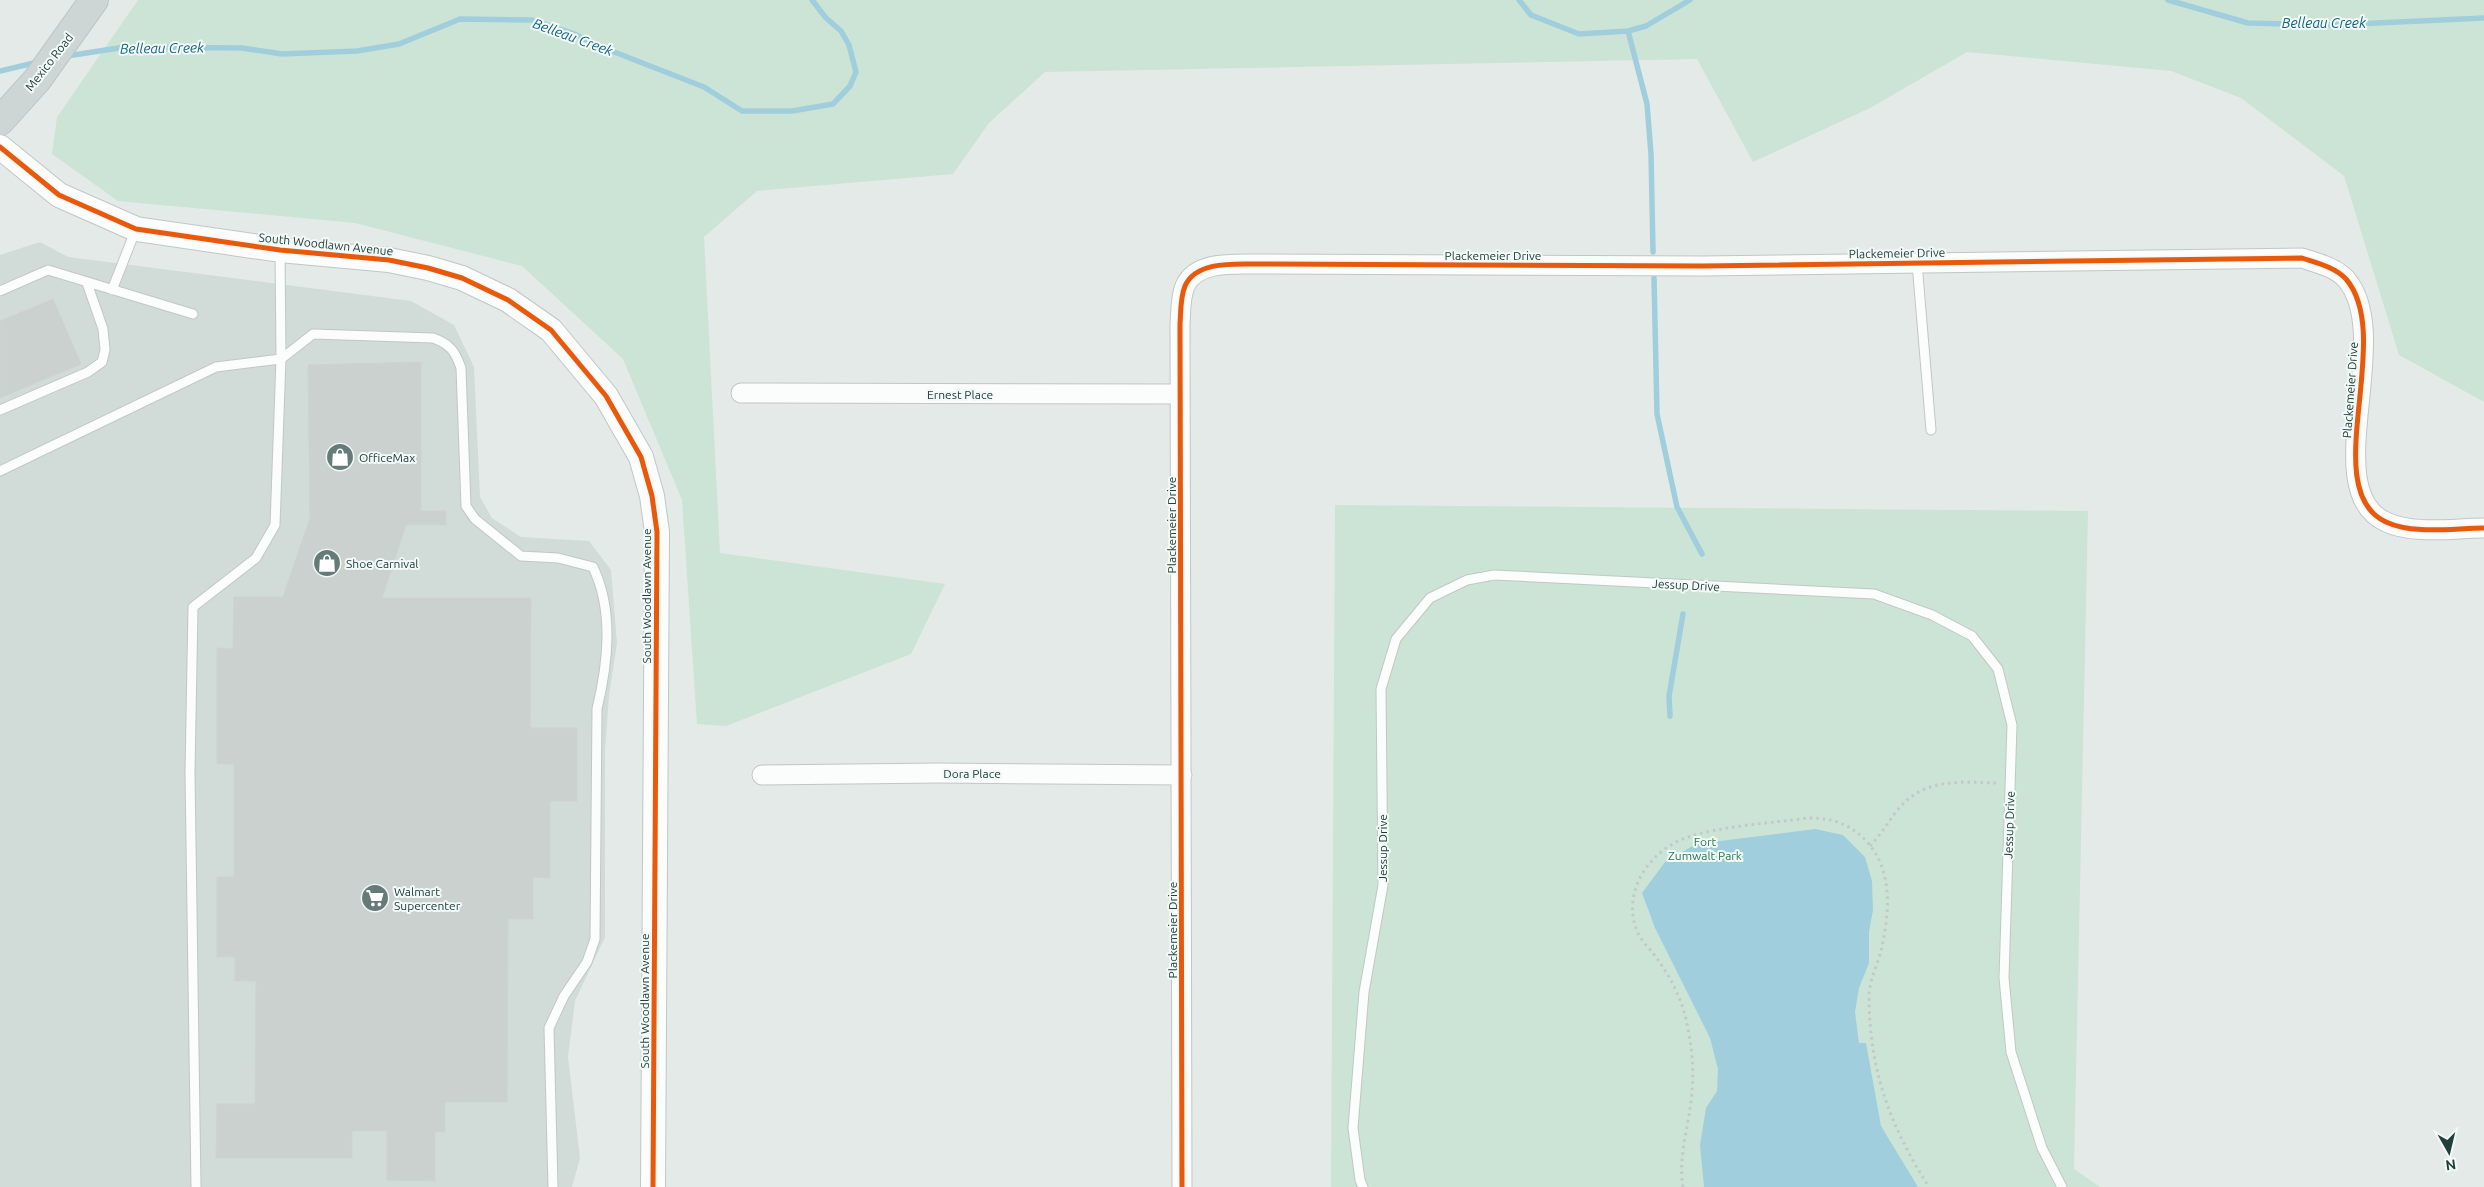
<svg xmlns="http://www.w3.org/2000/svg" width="2484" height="1187" font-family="Ubuntu,sans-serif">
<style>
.built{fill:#d1dcd8}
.green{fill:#cce4d6}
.water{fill:#a1cedc}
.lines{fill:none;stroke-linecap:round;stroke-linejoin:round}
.stream{stroke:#a1cedc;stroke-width:5.5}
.building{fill:#cbd1cf;stroke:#cdd3d1}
.service-casing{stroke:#c1c7c5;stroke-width:11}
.minor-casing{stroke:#c1c7c5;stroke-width:21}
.tertiary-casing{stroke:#c1c7c5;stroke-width:26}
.primary-casing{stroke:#bcc6c4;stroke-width:30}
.path{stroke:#c0cac8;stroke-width:3;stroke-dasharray:2.5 4;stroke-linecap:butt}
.service{stroke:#fbfcfc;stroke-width:9}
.minor{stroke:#fbfcfc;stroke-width:19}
.tertiary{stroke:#fbfcfc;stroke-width:24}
.primary{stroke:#cdd6d4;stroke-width:28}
.cycleway-casing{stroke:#f2f9f6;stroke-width:8}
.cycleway{stroke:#e8590c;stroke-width:5}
.labels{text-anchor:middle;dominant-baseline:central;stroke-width:4;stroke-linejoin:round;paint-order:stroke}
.street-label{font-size:12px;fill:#203f3a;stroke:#f2f9f6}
.poi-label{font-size:12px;fill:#203f3a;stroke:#f2f9f6;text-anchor:start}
.park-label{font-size:12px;fill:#26794f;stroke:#f2f9f6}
.water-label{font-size:14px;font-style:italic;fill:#156380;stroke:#f2f9f6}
</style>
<rect width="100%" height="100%" fill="#e4eae8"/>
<!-- built -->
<path class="built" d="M40,242L68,257L411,301L454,325L474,367L480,497L492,518L521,537L589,541L611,570L617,643L609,696L605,751V937L575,1001L568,1057L580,1158L572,1187H0V255Z"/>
<!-- green -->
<path class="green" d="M138,0H2484V402L2399,355L2344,176L2241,98L2171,71L1967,52L1870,108L1753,162L1697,59L1045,72L989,123L953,174L757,191L704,237L720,553L945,584L911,654L726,726L697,724L682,500L623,359L522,266L355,223L118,201L52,154L57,117Z
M1335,505L2088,511L2074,1169L2100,1187H1331Z"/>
<!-- water -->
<path class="water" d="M1815,829L1843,835L1865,857L1872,881L1873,910L1869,932V963L1859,988L1855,1012L1859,1043H1866L1881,1126L1918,1187H1704L1700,1145L1706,1108L1717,1091L1718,1069L1710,1038L1655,928L1642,893L1665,862L1696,844Z"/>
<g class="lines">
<!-- stream -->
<path class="stream" d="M1519,0L1531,15L1579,34L1628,31L1646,26L1690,0
M2168,0L2248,23L2334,25L2484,18
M1628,31L1647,104L1651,154L1653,252
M67,56L125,47L242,48L282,54L357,51L399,44L460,19L532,20L572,33L604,48L704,87L742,111H792L833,104L850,86L856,72L849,45L841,31L826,18L812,0
M0,71L38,62
M1654,278L1657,414L1677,507L1702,554
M1670,716L1669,696L1683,614"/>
</g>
<!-- building -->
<path class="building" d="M53,299L81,364L0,398V321Z
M421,362V511H446V525H406L382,598H531L530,728H577V801H550V878L533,877V919H508L507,1102H445V1132H435V1181L387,1180V1131H352V1158H216L217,1104H255L256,981H235V957H217V877H234V764H217V648L233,649L234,597H283L310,518L308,365Z"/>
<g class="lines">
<!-- service casing -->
<g class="service-casing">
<path id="service" d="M1917,263L1931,430
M112,290L136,229
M0,291L48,270L193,314
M0,410L88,372L102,362L105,350L103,329L87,283
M0,471L216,367L281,359L313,334L433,338C450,344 455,351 461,368L466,506L475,519L521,556L558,558L593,567C614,611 608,663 597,709L595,939L587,962L564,996L549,1028L553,1187
M196,1187L190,773L193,607L256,558L275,525L281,359L280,250
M1363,1187L1360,1180L1353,1128L1364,992L1383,885L1381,689L1396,639L1430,598L1467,580L1494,575L1874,594L1932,615L1972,636L1998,669L2012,725L2004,978L2011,1052L2042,1148L2062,1187"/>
</g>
<!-- minor casing -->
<g class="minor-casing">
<path id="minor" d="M741,393L1179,394
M762,775L938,773L1182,775
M1182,1187L1180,324C1181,312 1180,298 1185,286C1196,261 1234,264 1256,264L1703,266L2302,258C2317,263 2335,267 2346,279C2396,337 2316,490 2386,522C2414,535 2454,528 2484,528"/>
</g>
<!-- tertiary casing -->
<g class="tertiary-casing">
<path id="tertiary" d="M0,147L59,195L136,229L280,250L389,260L428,268L462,278L508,300L551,330L606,396L641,457L652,496L657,532L653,1187"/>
</g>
<!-- primary casing -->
<g class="primary-casing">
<path id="primary" d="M0,121L37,80L94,0"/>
</g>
<!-- path -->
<path class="path" d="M1870,846C1882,834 1890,818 1901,806C1926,778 1963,782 1997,783
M1683,1187C1678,1158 1688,1129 1691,1101C1694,1076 1693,1053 1688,1029C1684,1004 1673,981 1658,960C1652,951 1643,943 1638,933C1620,893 1649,850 1688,837C1721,826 1772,823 1808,818C1833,818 1851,824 1868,843C1894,873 1889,916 1881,951C1877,966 1868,984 1869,999C1870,1072 1890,1126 1929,1187"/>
<!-- service -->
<use href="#service" class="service"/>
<!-- minor -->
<use href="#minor" class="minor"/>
<!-- tertiary -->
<use href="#tertiary" class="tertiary"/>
<!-- primary -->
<use href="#primary" class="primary"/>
<!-- cycleway casing -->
<g class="cycleway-casing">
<path id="cycleway" d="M0,147L59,195L136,229L280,250L389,260L428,268L462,278L508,300L551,330L606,396L641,457L652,496L657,532L653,1187
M1182,1187L1180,324C1181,312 1180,298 1185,286C1196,261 1234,264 1256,264L1703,266L2302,258C2317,263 2335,267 2346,279C2396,337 2316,490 2386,522C2414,535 2454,528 2484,528"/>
</g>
<!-- cycleway -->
<use href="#cycleway" class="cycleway"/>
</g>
<!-- icons -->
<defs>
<g id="shop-disc" transform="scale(1.4375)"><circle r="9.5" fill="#657b77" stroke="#f2f9f6"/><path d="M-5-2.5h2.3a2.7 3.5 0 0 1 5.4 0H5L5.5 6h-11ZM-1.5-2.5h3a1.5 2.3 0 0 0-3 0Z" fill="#fff"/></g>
<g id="supermarket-disc" transform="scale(1.4375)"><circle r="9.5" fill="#657b77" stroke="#f2f9f6"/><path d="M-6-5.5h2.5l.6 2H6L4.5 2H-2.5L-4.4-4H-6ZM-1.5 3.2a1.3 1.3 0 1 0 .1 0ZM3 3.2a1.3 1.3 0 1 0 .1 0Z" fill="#fff"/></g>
</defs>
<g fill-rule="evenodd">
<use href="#shop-disc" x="340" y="457"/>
<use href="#shop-disc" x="327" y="563"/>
<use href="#supermarket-disc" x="375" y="898"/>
</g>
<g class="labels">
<!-- street labels -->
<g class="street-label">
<text transform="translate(49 62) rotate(-52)">Mexico Road</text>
<text transform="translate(326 244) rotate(6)">South Woodlawn Avenue</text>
<text transform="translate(1897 253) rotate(-1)">Plackemeier Drive</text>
<text x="1493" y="255">Plackemeier Drive</text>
<text transform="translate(2350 390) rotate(-86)">Plackemeier Drive</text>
<text x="960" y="394">Ernest Place</text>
<text transform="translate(1171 525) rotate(-90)">Plackemeier Drive</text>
<text transform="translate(1686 585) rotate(3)">Jessup Drive</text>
<text transform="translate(646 596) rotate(-90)">South Woodlawn Avenue</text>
<text x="972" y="773">Dora Place</text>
<text transform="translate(2009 825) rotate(-88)">Jessup Drive</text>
<text transform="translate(1382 848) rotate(-90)">Jessup Drive</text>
<text transform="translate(1172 930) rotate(-90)">Plackemeier Drive</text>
<text transform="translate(644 1001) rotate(-90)">South Woodlawn Avenue</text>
</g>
<!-- poi labels -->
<g class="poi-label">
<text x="359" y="457">OfficeMax</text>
<text x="346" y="563">Shoe Carnival</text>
<text x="394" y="891">Walmart<tspan x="394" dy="14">Supercenter</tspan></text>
</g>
<!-- park labels -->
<g class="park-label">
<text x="1705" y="841">Fort<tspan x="1705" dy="14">Zumwalt Park</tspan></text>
</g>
<!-- water labels -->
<g class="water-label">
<text x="2324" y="23">Belleau Creek</text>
<text transform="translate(573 37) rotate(20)">Belleau Creek</text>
<text transform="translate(162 48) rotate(-1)">Belleau Creek</text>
</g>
</g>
<!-- north arrow -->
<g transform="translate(2449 1152) rotate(172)" stroke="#f2f9f6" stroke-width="4" paint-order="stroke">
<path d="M0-4L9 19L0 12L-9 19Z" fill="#203f3a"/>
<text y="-8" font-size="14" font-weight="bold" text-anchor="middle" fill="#203f3a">N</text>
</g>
</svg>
